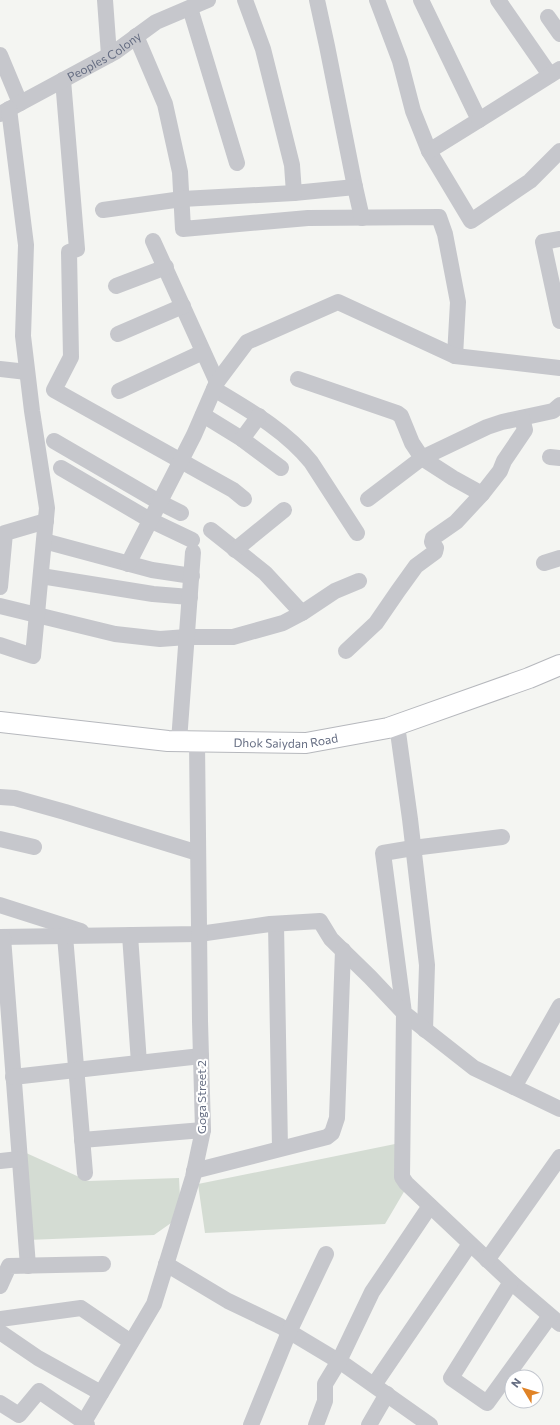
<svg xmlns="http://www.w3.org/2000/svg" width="560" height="1425" font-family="Commissioner,sans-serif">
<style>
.green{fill:#d4dcd3}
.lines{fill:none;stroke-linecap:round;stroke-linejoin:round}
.major-casing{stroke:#b6b8bd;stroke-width:22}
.minor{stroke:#c6c7cc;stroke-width:16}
.major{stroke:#fff;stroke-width:20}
.labels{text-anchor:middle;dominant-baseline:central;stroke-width:4;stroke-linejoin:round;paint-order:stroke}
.street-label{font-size:12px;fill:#656d82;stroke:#fff}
</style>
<rect width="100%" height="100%" fill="#f4f5f2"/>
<!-- green -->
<path class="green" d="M395,1144L405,1190L385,1224L205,1233L198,1184Z
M24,1152L88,1181L179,1178L181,1216L154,1235L27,1240Z"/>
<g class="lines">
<!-- major casing -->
<g class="major-casing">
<g id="major">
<path id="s2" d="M0,722L168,741L306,743L388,728L529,678L560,665"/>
</g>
</g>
<!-- minor -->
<g class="minor">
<path d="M105,0L109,55"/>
<path d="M317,0L327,46L355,187"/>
<path d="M377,0L400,61L413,111L429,151L471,221L530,181L560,151"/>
<path d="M421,0L479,120L429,151"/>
<path d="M498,0L550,75"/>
<path d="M190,8L237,163"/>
<path d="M548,17L560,34"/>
<path d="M136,36L165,104L180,172L183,229L308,218L439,217L445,234L458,302L455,356"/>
<path d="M0,55L20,103"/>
<path d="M63,80L77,249L69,252L71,357L54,390L233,490L244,499"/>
<path id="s1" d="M0,114L115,52L156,22L208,0"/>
<path d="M479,120L560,69"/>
<path d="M294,193L355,187L362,218"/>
<path d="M103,210L182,199L294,193L292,165L263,49L245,0"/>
<path d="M560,239L543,242L560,321"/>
<path d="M153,241L217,382"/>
<path d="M116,286L166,267"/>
<path d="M118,334L183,306"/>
<path d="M0,369L27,372"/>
<path d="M298,379L397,413L401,416L412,443L422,458L453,478L482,494"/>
<path d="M214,389C249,410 285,430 311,462L357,533"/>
<path d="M119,391L203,352"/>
<path d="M203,415L242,439L281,468"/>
<path d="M242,439L259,416"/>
<path d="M54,441L159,502L181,513"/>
<path d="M550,457L560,458"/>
<path d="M61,468L150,520L192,540"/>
<path d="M368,499L422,458L487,427L502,422L553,411L560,405"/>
<path d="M211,530L265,573L302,613"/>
<path d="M44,541L152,570L192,576"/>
<path d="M235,550L284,510"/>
<path d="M544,563L560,558"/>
<path d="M128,564L194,435L217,382L247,342L338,302L455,356L560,368"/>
<path d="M41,576L153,594L190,597"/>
<path d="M0,587L5,533L46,521"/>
<path d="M0,606L115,634L160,639L187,637H233L283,623L302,613L335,591L359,581"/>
<path d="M0,645L33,656L47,508L32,411L23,336L26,245L9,109"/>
<path d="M346,651L376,623L398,591L416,566L435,552L436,548L432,542L433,538L456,522L482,494L500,471L504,461L525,430L522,418"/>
<path d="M397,725L410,819L427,965L425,1030"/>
<path d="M179,741L193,552"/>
<path d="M0,797L15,798L65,812L198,853"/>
<path d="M502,837L413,848L383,853L404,1013L474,1068L560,1109"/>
<path d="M0,839L34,847"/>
<path d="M0,905L81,931"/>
<path d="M276,924L280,1148"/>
<path d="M130,935L139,1063"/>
<path d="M65,936L85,1173"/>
<path d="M0,937L199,934L270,924L320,921L331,939L370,977L404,1013L402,1177L406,1183L511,1282L560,1324"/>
<path d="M3,937L28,1266"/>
<path d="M13,1077L201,1056"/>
<path d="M514,1087L560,1006"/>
<path d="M82,1140L203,1130"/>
<path d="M0,1161L19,1159"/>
<path d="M194,1171L327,1137L332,1133L337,1118L343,950"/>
<path d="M487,1260L560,1157"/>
<path d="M166,1264L228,1301L280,1326L345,1365L430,1425"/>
<path d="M511,1282L451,1378L487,1403L550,1316"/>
<path d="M0,1286L9,1266L103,1264"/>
<path d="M0,1319L81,1308L131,1342"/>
<path d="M0,1332L38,1358L101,1393"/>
<path d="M374,1385L470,1244"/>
<path d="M0,1403L19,1415L39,1391L84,1422"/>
<path d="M87,1425L84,1422L154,1304L193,1177L203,1130L200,1021L197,742"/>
<path d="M251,1425L289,1332L326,1254"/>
<path d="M316,1425L325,1401V1384L339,1361L372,1292L430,1206"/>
<path d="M369,1425L387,1394"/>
</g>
<!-- major -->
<use href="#major" class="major"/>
</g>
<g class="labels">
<!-- street labels -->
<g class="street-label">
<text stroke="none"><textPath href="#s1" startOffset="119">Peoples Colony</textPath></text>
<text stroke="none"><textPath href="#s2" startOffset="287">Dhok Saiydan Road</textPath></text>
<text transform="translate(201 1097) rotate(-90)">Goga Street 2</text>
</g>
</g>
<!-- north arrow -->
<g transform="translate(524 1389) rotate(308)"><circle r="19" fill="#ffffff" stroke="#c1c5cd"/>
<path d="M0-3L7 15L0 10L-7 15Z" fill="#e08327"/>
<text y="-6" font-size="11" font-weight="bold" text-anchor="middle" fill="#656d82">N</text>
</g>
</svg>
